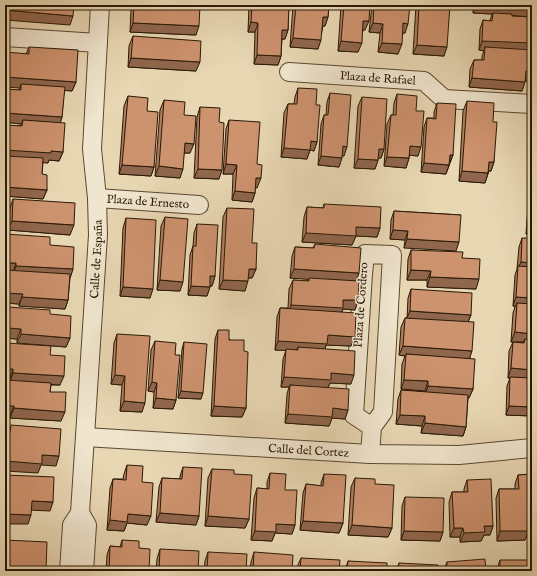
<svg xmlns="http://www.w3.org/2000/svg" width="537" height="576" font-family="'IM FELL English',serif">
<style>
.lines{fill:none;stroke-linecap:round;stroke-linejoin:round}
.street-casing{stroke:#594831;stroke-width:20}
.street{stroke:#f0e5ce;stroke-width:18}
.wall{fill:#b07e5f;stroke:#291906}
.shaded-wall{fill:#90664d;stroke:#291906}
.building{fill:#cd926e;stroke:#291906}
.labels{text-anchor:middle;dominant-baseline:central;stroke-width:3;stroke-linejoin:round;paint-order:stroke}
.street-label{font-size:12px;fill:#291906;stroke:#f0e5ce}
</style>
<rect width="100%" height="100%" fill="#e8d7b3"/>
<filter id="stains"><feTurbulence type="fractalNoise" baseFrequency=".005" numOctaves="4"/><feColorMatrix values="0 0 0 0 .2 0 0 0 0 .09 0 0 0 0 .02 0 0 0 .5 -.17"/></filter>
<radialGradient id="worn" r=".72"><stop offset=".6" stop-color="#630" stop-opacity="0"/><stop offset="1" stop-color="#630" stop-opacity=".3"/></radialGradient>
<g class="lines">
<!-- street casing -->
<g class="street-casing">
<g id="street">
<path d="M5,37L98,43"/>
<path id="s1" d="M289,72L424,81L444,99L532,104"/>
<path id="s2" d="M97,198L199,205"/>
<path id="s3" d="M85,437L370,454L459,455L532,448"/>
<path d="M370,454L372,427L383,412L392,255L365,254L363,274L354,415L372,427"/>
<path d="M80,513L87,525L84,571"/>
<path id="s4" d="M69,571L72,525L80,513L98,235L97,198L92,149L100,5"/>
</g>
</g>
<!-- street -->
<use href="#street" class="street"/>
</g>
<!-- wall -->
<path class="wall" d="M133,5H201H200L196,35L130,32L131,10Z
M249,5H289L288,30L285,39H282L281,56L278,65L254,64L255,32H248Z
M293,5H329L328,17L325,26H323L318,49L290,47Z
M341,5H370L365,30H363L358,52L338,51Z
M372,5H410L405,33H403L398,54L378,52L380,33L369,32Z
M416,5H450L444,56L413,54Z
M473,5H532V45L530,50H532V81H525L522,91L469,87L470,69L474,60H482V56L484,51L479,50L480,29L483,20L490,21L492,14L473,13Z
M133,36L196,71L128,67L129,46Z
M29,47L76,82L72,91L64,90L62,117L60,123L63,152L59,161L49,160L48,163L43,162L42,174L47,190L43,199L5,196V125L20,126L21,124L5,122V89L19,90L26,54Z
M298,88L316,105L317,142L314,151L310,150L307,159L281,157L284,113L288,104H294L295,97Z
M330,93L344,156H342L339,167L318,165L321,124L324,115H326L327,102Z
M397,94L416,111L418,156L409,155V158L406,168L384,166L387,124L391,115H393L394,103Z
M128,96L147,111L154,167L151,176L119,174L124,106Z
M362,97L384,149L381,158H378V160L375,169L354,168L358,106Z
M164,100L184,115L190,153H184L180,178L155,176L160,110Z
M467,101L493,122L494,162L491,171H489L485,183L459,181L463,111Z
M437,103L453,155L446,174L421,172L424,127L427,118H434V112Z
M200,107L219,179L194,178L197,117Z
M229,120L257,164V188L255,187V193L252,202L232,200L233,174H223L226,129Z
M531,196L532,235L526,234L528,206Z
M13,199L70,235L8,230L10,208Z
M324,204L380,228L377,237L356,236L352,245L302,242L304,217L307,207L323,208Z
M227,208L252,243L256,269L252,278H248L245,291L219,289L223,217Z
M394,211L461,215L404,248L405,240L390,239L391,220Z
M165,217L180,291L157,290L161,226Z
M126,218L150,298L120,296L123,228Z
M197,224L215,276L212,286H210L207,296L188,295L190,255L193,246L194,233Z
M5,234L50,245L73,269L70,278L68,300L65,309L19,306V304L5,303Z
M522,238L532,416L506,415L507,386L510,378H508L509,351L513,342H523H511L513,313L515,307L513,306L515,275L517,269L519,247Z
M315,244L359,273L356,281L358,300L355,310L343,309L342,312L355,337L351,346L326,345L325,349L351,384L330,383L328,388L348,410L345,419L332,418L329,426L285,423L287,394L289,387H281L283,359L286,350H275L277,317L280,308H288L289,289L293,280L308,281L309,279L290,278L292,256L295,247L313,248Z
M411,250L462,258L476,289L427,287V280H407L408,259Z
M411,289L471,315L468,322L470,359L473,389L469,398H468L466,427L463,436L421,433L422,426L396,424L398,399L401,390L425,392V391L401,389L402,364L405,356L399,355L401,327L405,318H407L408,298Z
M8,307L70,338L66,347L17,343V339L5,338V316Z
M218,330L244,351L246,408L242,417L211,416L215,339Z
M117,334L142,412L120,411L122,385L111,384L114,343Z
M155,341L176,400L173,409L153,408L154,392L148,391L151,350Z
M184,342L201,399L178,398L182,349Z
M6,343L50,355L60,385H51L50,392L61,421L10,418V416L5,415V383L6,380H10V379L5,378V346Z
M127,465L142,482L147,525L127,523L124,531L107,530L110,488L113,479H123L124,474Z
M183,467L199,516L196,525L156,522L159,487L162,478L180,479V476Z
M212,469L234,474L249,519L245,528L205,526L208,478Z
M270,473L285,490L295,525L292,534L275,533L272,541L251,540L254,498L257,488L267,489V482Z
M324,474L343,523L339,533L300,530L303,493L306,484L321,486V483Z
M532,474V532H528L525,540L497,541L496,498L499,489H515V484L518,475Z
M355,478L375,484L392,528L388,537L348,535L351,487Z
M467,480L493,526L490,535H484L481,541L460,542V537H450L449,502L452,492H464V489Z
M405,497L443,532L440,541L401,540L402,506Z
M122,540L139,548L149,571H106L107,555L110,546L120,547Z
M160,549L198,571H156L157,559Z
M208,552L246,571H204L205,561Z
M254,552L292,571H250L251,562Z
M301,558L339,571H297V567Z
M500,560L532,571H497V569Z
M348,561L387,571H345Z
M447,562L486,571H443Z
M399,563L438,571H396Z"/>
<!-- shaded-wall -->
<path class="shaded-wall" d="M476,5H494L532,8V17L492,14L493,13L492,14L473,13Z
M5,10L73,16L70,25L5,20Z
M323,17H328L325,26H320Z
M363,21H369L365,30H360Z
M251,22L258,23L255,32H248Z
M133,23L199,26L196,35L130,32Z
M373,23L383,24L380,33L369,32Z
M403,23L408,24L405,33H400Z
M282,30H288L285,39H279Z
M532,37V45L529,53L485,47L484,51L479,50L482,41Z
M293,38L321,40L318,49L290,47Z
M341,41L362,43L358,52L338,51Z
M382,43L402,44L398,54L378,52Z
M417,45L447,47L444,56L413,54Z
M257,55L281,56L278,65L254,64Z
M131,58L200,62L196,71L128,67Z
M526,71L532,72V81L523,80Z
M5,77L76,82L72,91L21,88V84L20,88L5,87Z
M472,78L525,82L522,91L469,87Z
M5,113L62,117L59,127L23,120L21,124L5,122Z
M311,141L317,142L314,151L310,150L307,159L281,157L284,148Z
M185,143L194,144L190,153H182Z
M343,146L347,147L344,156L340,155Z
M410,146L421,147L418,156L407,155Z
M379,149H384L381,158H376Z
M5,150L51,151L63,152L59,161L49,160L48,163L5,160Z
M450,155H453L449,164Z
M321,156L342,158L339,167L318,165Z
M387,157L409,158L406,168L384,166Z
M358,159L378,160L375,169L354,168Z
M489,162H494L491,171H486Z
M424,163L449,165L446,174L421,172Z
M226,164L237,165L233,174H223Z
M122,165L154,167L151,176L119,174Z
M159,166L183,169L180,178L155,176Z
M198,169L222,170L219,179L194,178Z
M462,171L488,173L485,183L459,181Z
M256,178H261L257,188L253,187Z
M5,187L47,190L43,199L5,196Z
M235,191L255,193L252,202L232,200Z
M12,221L74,225L70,235L8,230Z
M529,225H532V235L526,234Z
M356,227L380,228L377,237L356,236L352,245L302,242L306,233Z
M393,230L408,231L405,240L390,239Z
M407,239L459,242L456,251L404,248Z
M521,262L532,263V272L518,268Z
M5,263H16L13,273L5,272Z
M16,266L73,269L70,278L13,275Z
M249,269H256L252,278H245Z
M294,269L359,273L355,283L290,278Z
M411,270L431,271L427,280H407Z
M210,276H215L212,286L207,285Z
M430,277L479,279L476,289L427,287Z
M160,280L183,282L180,291L157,290Z
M223,280L248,281L245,291L219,289Z
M191,286L210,287L207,296L188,295Z
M123,287L153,289L150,298L120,296Z
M5,293L23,294L19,304L5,303Z
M22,297L68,300L65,309L19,306Z
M516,297L532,298V308L517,303L515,307L513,306Z
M343,300H358L355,310L343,309L340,317L288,314L291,305Z
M410,311L471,315L467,324L406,320Z
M7,328L21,329L17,339L5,338V334Z
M515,332L532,334V343L525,339L523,342H511Z
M21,334L70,338L66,347L17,343Z
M328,335L355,337L351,346L326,345L324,353L298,347L296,351L275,350L278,341Z
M403,346L472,351L469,360L406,354L405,356L399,355Z
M511,368L532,370V379L508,378Z
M5,369H13L10,379L5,378Z
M13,373L64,376L60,385L10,382Z
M331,373L354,375L351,384L330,383L327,389L290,385L289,387H281L284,377Z
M115,375L125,376L122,385L111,384Z
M404,380L428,381L425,391L401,389Z
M152,382L157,383L154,392L148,391Z
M428,386L473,389L469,398L425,395Z
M181,391L203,393L201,399L178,398Z
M156,398L176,400L173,409L153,408Z
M124,401L145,403L142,412L120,411Z
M5,406H14L10,416L5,415Z
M214,406L246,408L242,417L211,416Z
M509,406L532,407V416L506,415Z
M14,408L65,412L61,421L10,418Z
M333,408L348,410L345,419L332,418L329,426L285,423L288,414Z
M400,415L425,416L422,426L396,424Z
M425,423L466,427L463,436L421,433Z
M42,455L59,456L56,466L41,465L38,473L5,471V461Z
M32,501L53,502L50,511L28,510Z
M160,513L199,516L196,525L156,522Z
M5,514L31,515L28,524H5Z
M128,514L151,516L147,525L127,523L124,531L107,530L110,520Z
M208,516L249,519L245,528L205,526Z
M303,521L343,523L339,533L300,530Z
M528,523H532V532H528L525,540L497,541L500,531Z
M276,524L295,525L292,534L275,533L272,541L251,540L255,531Z
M352,525L392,528L388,537L348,535Z
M484,526H493L490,535H484L481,541L460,542L464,533Z
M454,528H463L460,537H450Z
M404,531L443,532L440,541L401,540Z"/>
<!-- building -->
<path class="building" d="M5,5H74L73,16L5,10Z
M134,5H200L199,26L133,23Z
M252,5H289L288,30H282L281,56L257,55L258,23L251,22Z
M296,5H329L328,17H323L321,40L293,38Z
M344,5H370L369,21H363L362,43L341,41Z
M374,5H410L408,24L403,23L402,44L382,43L383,24L373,23Z
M419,5H450L447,47L417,45Z
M494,5H532V8Z
M493,13L512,14V16L532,17V43L482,41L483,20L492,21Z
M133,36L201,41L200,62L131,58Z
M29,47L78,50L76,82L5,77V52L29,54Z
M485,47L532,50V72L526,71L525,82L472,78L474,60H484Z
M21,84L65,87L62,117L5,113V89L21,90Z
M298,88L317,89L316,105H320L317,142L311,141L310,150L284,148L288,104H297Z
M330,93L351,95L347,147L343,146L342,158L321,156L324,115H328Z
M397,94L417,96L416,111H424L421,147L410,146L409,158L387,157L391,115H396Z
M128,96L148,98L147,111L158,112L154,167L122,165Z
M362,97L387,99L384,149H379L378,160L358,159Z
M164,100L185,102L184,115L196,116L194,144L185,143L183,169L159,166Z
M467,101L494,103L493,122H497L494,162H489L488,173L462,171Z
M437,103L456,104L453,155H450L449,165L424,163L427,118L436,119Z
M200,107L220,108L219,122L224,123L222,170L198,169Z
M23,120L65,123L63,152L51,151V153L5,150V125L22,126Z
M229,120L260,122L257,164L262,165L261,178H256L255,193L235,191L237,165L226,164Z
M5,156L43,158L42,174L47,175V190L5,187Z
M531,196H532V225H529Z
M13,199L75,203L74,225L12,221Z
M324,204L381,207L380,228L356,227V236L306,233L307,207L324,208Z
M227,208L254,209L252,243H257L256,269H249L248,281L223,280Z
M394,211L461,215L459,242L407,239L408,231L393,230Z
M165,217L188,219L183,282L160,280Z
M126,218L156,220L153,289L123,287Z
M197,224L218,225L215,276H210V287L191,286L193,246H196Z
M5,234L50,237V245L74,247L73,269L16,266V263H5Z
M522,238H532V263L521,262Z
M315,244L361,248L359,273L294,269L295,247L314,248Z
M411,250L463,252L462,258L480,259L479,279L430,277L431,271L411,270Z
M518,266L532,267V298L516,297Z
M5,270L70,274L68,300L22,297L23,294L5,293Z
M309,278L359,281L358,300H343V308L291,305L293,280L309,281Z
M411,289L472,293L471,315L410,311Z
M517,303L532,304V334L515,332Z
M8,307L50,310V314L71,316L70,338L21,334V329L7,328Z
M280,308L356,313L355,337L328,335L327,344L278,341Z
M405,318L474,322L472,351L403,346Z
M218,330H229V340H244V351L248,352L246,408L214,406Z
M117,334L150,336L145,403L124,401L125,376L115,375Z
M525,339H532V370L511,368L513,342L524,343Z
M155,341L176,343L175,355H180L176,400L156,398L157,383L152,382Z
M184,342L207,344L203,393L181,391Z
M6,343L51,346L50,355L65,356L64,376L13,373V369H5Z
M298,347L355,351L354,375L331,373V380L284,377L286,349L298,350Z
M406,354L475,359L473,389L428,386V381L404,380Z
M510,377L532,378V407L509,406Z
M6,380L51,383L50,392H66L65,412L14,408V406H5Z
M290,385L349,389L348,410L333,408L332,417L288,414Z
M401,390L468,395L466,427L425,423V416L400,415Z
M11,425L61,429L59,456L42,455V464L5,461V431L10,432Z
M127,465L143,466L142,482L153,483L151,516L128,514L127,522L110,520L113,479L126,480Z
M183,467L202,468L199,516L160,513L162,478L182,479Z
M212,469L234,470V474L252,475L249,519L208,516Z
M270,473L286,474L285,490H297L295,525L276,524V532L255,531L257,488L269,489Z
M324,474L346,475L343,523L303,521L306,484L323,486Z
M532,474V523H528V531H500L499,489H519L518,475Z
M5,475L54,477L53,502L32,501L31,515L5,514Z
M355,478L375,479V484L394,485L392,528L352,525Z
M491,479L493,526H484L485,532L464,533L463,528H454L452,492H468L467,480Z
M405,497L444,498L443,532L404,531Z
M5,540L47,542L46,571H5Z
M122,540L139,541V548L150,549L149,571H109L110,546L122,547Z
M160,549L199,551L198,571H159Z
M208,552L247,554L246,571H207Z
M254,552L293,555L292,571H253Z
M301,558L340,560L339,571H300Z
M485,559L486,571H447V562Z
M500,560H532V571H500Z
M348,561L387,563V571H347Z
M399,563L438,565V571H398Z"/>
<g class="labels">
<!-- street labels -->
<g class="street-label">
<text stroke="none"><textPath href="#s1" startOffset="89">Plaza de Rafael</textPath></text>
<text stroke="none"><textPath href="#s2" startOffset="51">Plaza de Ernesto</textPath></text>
<text stroke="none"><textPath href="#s4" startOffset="315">Calle de España</textPath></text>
<text transform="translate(361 305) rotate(-86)">Plaza de Cordero</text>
<text stroke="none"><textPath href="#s3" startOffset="224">Calle del Cortez</textPath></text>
</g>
</g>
<!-- margin -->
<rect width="537" height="576" fill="none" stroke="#e8d7b3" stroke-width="20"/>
<rect x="6" y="6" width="525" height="564" fill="none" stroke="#291906" stroke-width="2"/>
<rect x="10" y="10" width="517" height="556" fill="none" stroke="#291906"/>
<rect width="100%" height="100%" filter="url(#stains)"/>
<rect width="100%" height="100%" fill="url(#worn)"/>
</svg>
